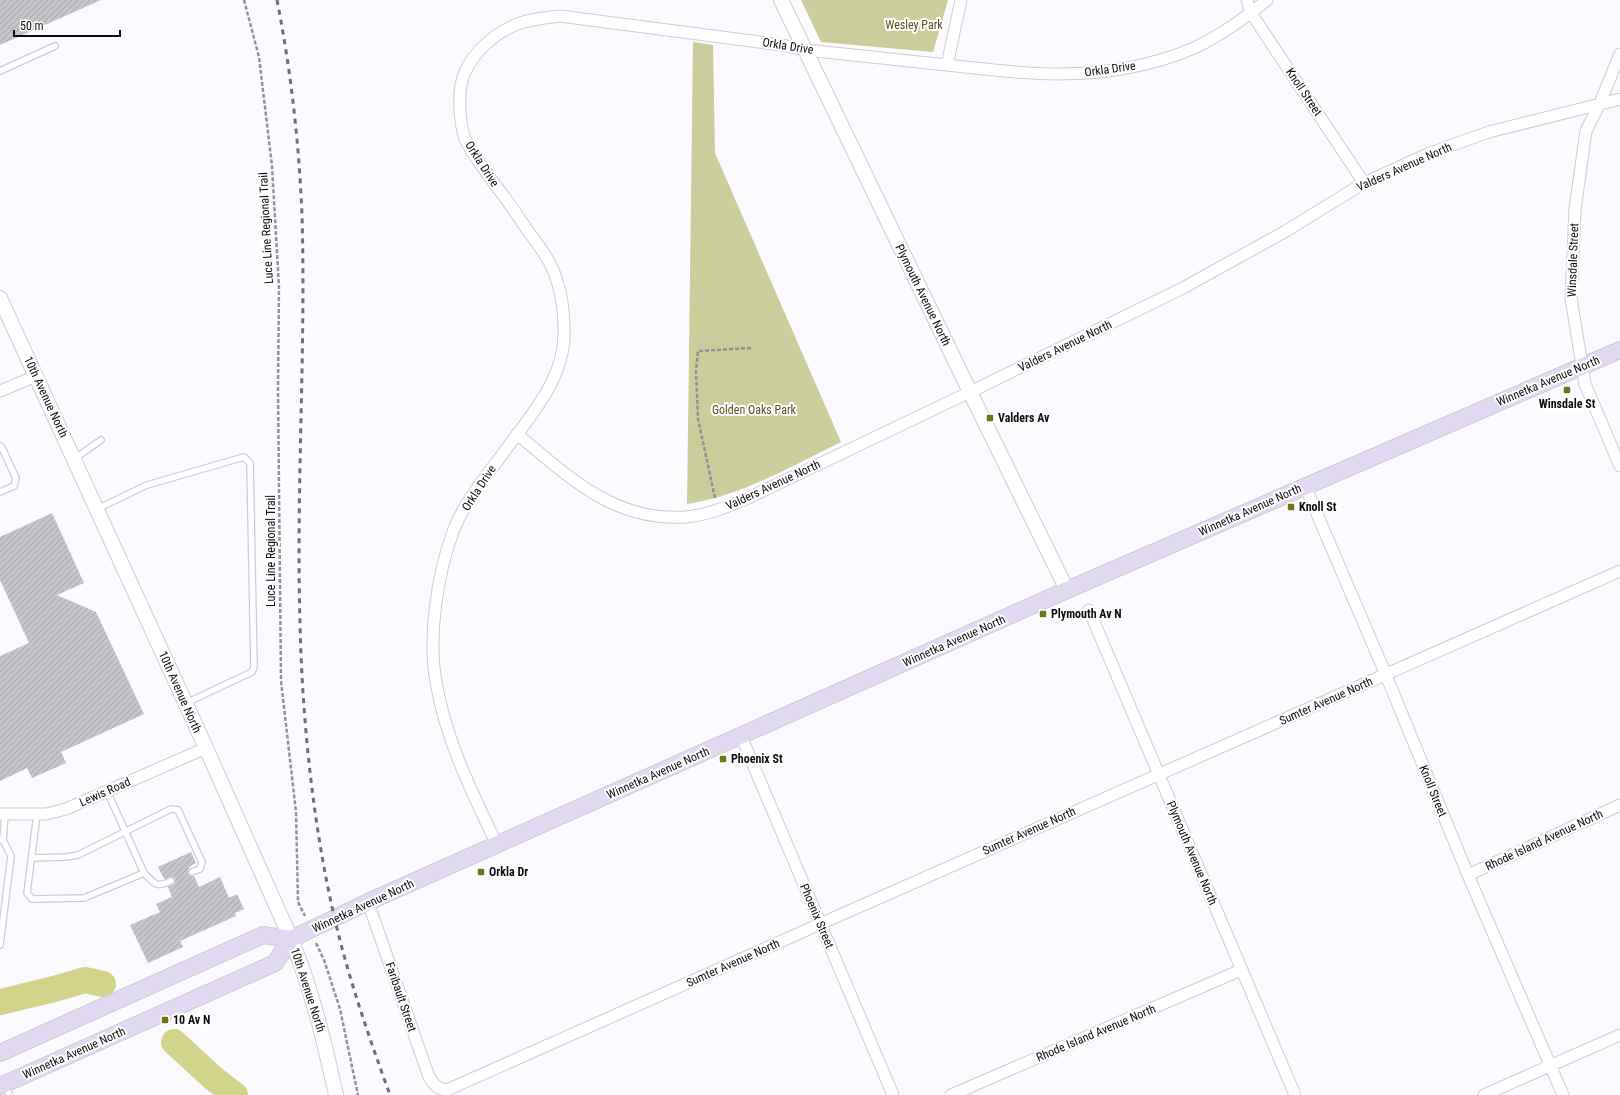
<svg xmlns="http://www.w3.org/2000/svg" width="1620" height="1095" font-family="'Roboto Condensed',sans-serif">
<style>
.park{fill:#cbcd9b}
.lines{fill:none;stroke-linecap:round;stroke-linejoin:round}
.river{stroke:#d2d38a;stroke-width:26}
.building{fill:url(#building-hatch)}
.service-casing{stroke:#cdccd2;stroke-width:8}
.minor-casing{stroke:#cdccd2;stroke-width:13}
.tertiary-casing{stroke:#cdccd2;stroke-width:16}
.secondary-casing{stroke:#cdccd2;stroke-width:18}
.path{stroke:#929295;stroke-width:2.5;stroke-dasharray:4 2;stroke-linecap:butt}
.service{stroke:#fff;stroke-width:5.5}
.minor{stroke:#fff;stroke-width:11}
.tertiary{stroke:#fff;stroke-width:14}
.secondary{stroke:#e1d9f2;stroke-width:16}
.rail{stroke:#6e6d71;stroke-width:3;stroke-dasharray:5 5;stroke-linecap:butt}
.poi-dot{fill:#747318;stroke:#fff;stroke-width:1.5}
.labels{text-anchor:middle;dominant-baseline:central;stroke-width:4;stroke-linejoin:round;paint-order:stroke}
.park-label{font-size:12px;fill:#54541e;stroke:#fff}
.street-label{font-size:12px;fill:#0d0d0f;stroke:#fff}
.poi-label{font-size:12px;font-weight:bold;fill:#0d0d0f;stroke:#fff;text-anchor:start}
</style>
<defs>
<pattern id="building-hatch" width="6" height="6" patternUnits="userSpaceOnUse"><rect width="6" height="6" fill="#c5c4c9"/><path d="M-1 1l2-2M0 6l6-6M5 7l2-2" fill="none" stroke="#a8a7ab"/></pattern>
</defs>
<rect width="100%" height="100%" fill="#fbfaff"/>
<!-- park -->
<path class="park" d="M801,0H948L933,52L821,42Z
M693,42L713,45L715,153L841,442C791,466 742,496 687,504Z"/>
<g class="lines">
<!-- river -->
<path class="river" d="M0,1002L58,988L85,980L103,984
M174,1042L213,1078L235,1095"/>
</g>
<!-- building -->
<path class="building" d="M0,0H101L0,45Z
M52,513L84,583L57,595L96,612L144,714L61,752L66,763L32,778L27,768L0,781V656L29,643L0,580V537Z
M191,852L196,863L189,867L188,873L190,875L194,876L199,887L220,877L229,898L237,894L244,909L235,913L236,916L180,941L183,947L148,963L130,925L160,912L156,904L172,897L168,887L174,884L175,879L171,877L164,879L158,867Z"/>
<g class="lines">
<!-- service casing -->
<g class="service-casing">
<path id="service" d="M0,71L55,46
M0,446L2,448L16,478L14,486L0,492
M74,459L101,440
M97,509L147,485L244,457L250,463L254,667L252,672L186,703
M37,814L27,893L32,899L84,898L144,873L107,791
M0,840H3L5,814
M32,858L66,857L78,855L171,809L178,810L202,862L200,869L192,872
M144,873C155,884 156,888 171,881
M0,945L11,856L3,840
M3,1085L10,1095"/>
</g>
<!-- minor casing -->
<g class="minor-casing">
<path id="minor" d="M1247,0L1251,13L1364,183
M1620,54L1600,103L1586,131L1575,209L1571,298L1585,384L1620,466
M947,65L961,0
M0,391L36,376
M517,434C569,477 614,522 686,517C707,515 726,507 744,500L970,392L1183,288L1286,231L1364,183L1430,153L1489,132L1620,99
M1305,486L1386,675L1468,875L1563,1095
M1089,610L1295,1095
M741,736L893,1095
M0,814H46L66,809L206,748
M497,845C473,794 447,743 437,687C427,640 437,574 454,529C466,499 488,474 507,448C533,413 566,376 564,329C564,313 562,296 557,281C552,262 539,246 528,231C516,213 504,196 491,179C483,167 471,153 465,139C459,121 457,89 465,72C474,52 493,35 513,26C527,19 545,18 560,16L782,45L806,50C853,55 900,60 947,65C984,69 1021,74 1058,74C1104,74 1152,66 1194,48C1220,36 1245,18 1267,0
M1468,875L1620,805
M368,902L429,1077C434,1085 437,1089 447,1090L820,924L1620,571
M951,1095L1241,970
M1484,1095L1620,1035"/>
</g>
<!-- tertiary casing -->
<g class="tertiary-casing">
<path id="tertiary" d="M781,0L970,392L1067,590
M0,298L206,748L291,939C312,989 324,1041 336,1095"/>
</g>
<!-- secondary casing -->
<g class="secondary-casing">
<path id="secondary" d="M0,1053L263,935L291,939
M0,1086L275,963L291,939L368,902L1067,590L1620,350"/>
</g>
<!-- path -->
<path class="path" d="M244,0L259,57L272,166L279,287L278,390L281,681L296,812L298,902L305,916
M715,498L698,419L696,370L698,351L752,348
M316,943L324,960L340,1009L358,1095"/>
<!-- service -->
<use href="#service" class="service"/>
<!-- minor -->
<use href="#minor" class="minor"/>
<!-- tertiary -->
<use href="#tertiary" class="tertiary"/>
<!-- secondary -->
<use href="#secondary" class="secondary"/>
<!-- rail -->
<path class="rail" d="M277,0C291,71 299,143 302,215C306,351 296,486 300,622C302,718 313,826 335,920C349,980 369,1037 390,1095"/>
</g>
<!-- markers -->
<g class="poi-dot">
<rect x="1563" y="386" width="8" height="8" rx="2"/>
<rect x="986" y="414" width="8" height="8" rx="2"/>
<rect x="1287" y="503" width="8" height="8" rx="2"/>
<rect x="1039" y="610" width="8" height="8" rx="2"/>
<rect x="719" y="755" width="8" height="8" rx="2"/>
<rect x="477" y="868" width="8" height="8" rx="2"/>
<rect x="161" y="1016" width="8" height="8" rx="2"/>
</g>
<g class="labels">
<!-- park labels -->
<g class="park-label">
<text x="914" y="25">Wesley Park</text>
<text x="754" y="410">Golden Oaks Park</text>
</g>
<!-- street labels -->
<g class="street-label">
<text transform="translate(788 46) rotate(9)">Orkla Drive</text>
<text transform="translate(1110 69) rotate(-8)">Orkla Drive</text>
<text transform="translate(1304 92) rotate(56)">Knoll Street</text>
<text transform="translate(482 164) rotate(57)">Orkla Drive</text>
<text transform="translate(1404 167) rotate(-24)">Valders Avenue North</text>
<text transform="translate(266 228) rotate(-93)">Luce Line Regional Trail</text>
<text transform="translate(1573 260) rotate(-88)">Winsdale Street</text>
<text transform="translate(923 295) rotate(64)">Plymouth Avenue North</text>
<text transform="translate(1065 346) rotate(-26)">Valders Avenue North</text>
<text transform="translate(1548 381) rotate(-23)">Winnetka Avenue North</text>
<text transform="translate(46 397) rotate(65)">10th Avenue North</text>
<text transform="translate(773 485) rotate(-25)">Valders Avenue North</text>
<text transform="translate(479 488) rotate(-57)">Orkla Drive</text>
<text transform="translate(1250 510) rotate(-24)">Winnetka Avenue North</text>
<text transform="translate(271 551) rotate(-90)">Luce Line Regional Trail</text>
<text transform="translate(954 641) rotate(-24)">Winnetka Avenue North</text>
<text transform="translate(180 692) rotate(66)">10th Avenue North</text>
<text transform="translate(1326 701) rotate(-24)">Sumter Avenue North</text>
<text transform="translate(658 773) rotate(-24)">Winnetka Avenue North</text>
<text transform="translate(1433 791) rotate(68)">Knoll Street</text>
<text transform="translate(105 792) rotate(-24)">Lewis Road</text>
<text transform="translate(1029 831) rotate(-24)">Sumter Avenue North</text>
<text transform="translate(1544 840) rotate(-25)">Rhode Island Avenue North</text>
<text transform="translate(1192 853) rotate(67)">Plymouth Avenue North</text>
<text transform="translate(363 906) rotate(-25)">Winnetka Avenue North</text>
<text transform="translate(817 916) rotate(67)">Phoenix Street</text>
<text transform="translate(733 963) rotate(-24)">Sumter Avenue North</text>
<text transform="translate(308 990) rotate(72)">10th Avenue North</text>
<text transform="translate(401 997) rotate(71)">Faribault Street</text>
<text transform="translate(1096 1033) rotate(-23)">Rhode Island Avenue North</text>
<text transform="translate(74 1053) rotate(-24)">Winnetka Avenue North</text>
</g>
<!-- poi labels -->
<g class="poi-label">
<text x="1567" y="404" text-anchor="middle">Winsdale St</text>
<text x="998" y="418">Valders Av</text>
<text x="1299" y="507">Knoll St</text>
<text x="1051" y="614">Plymouth Av N</text>
<text x="731" y="759">Phoenix St</text>
<text x="489" y="872">Orkla Dr</text>
<text x="173" y="1020">10 Av N</text>
</g>
</g>
<!-- scale -->
<path d="M14 30v6h106v-6" fill="none" stroke="#0d0d0f" stroke-width="2"/>
<text x="20" y="30" font-size="12" fill="#0d0d0f" stroke="#ffffff" stroke-width="3" paint-order="stroke">50 m</text>
</svg>
